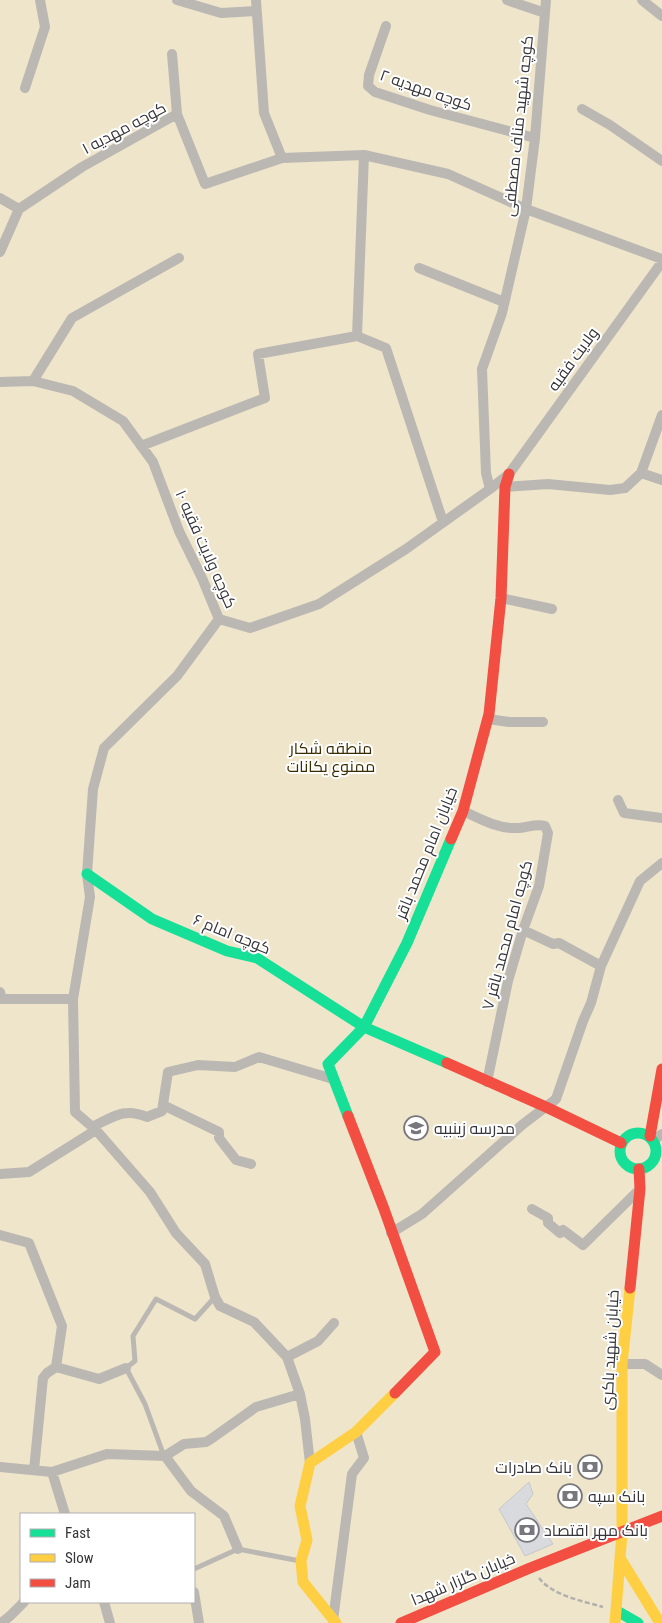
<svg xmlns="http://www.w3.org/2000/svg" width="662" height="1623" font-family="'Roboto Condensed',Cairo,sans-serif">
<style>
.green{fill:#efe5ca;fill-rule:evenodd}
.building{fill:#d9dadd;stroke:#c6c7ca}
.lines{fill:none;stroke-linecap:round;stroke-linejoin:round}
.path{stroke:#b1b0ad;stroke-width:2.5;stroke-dasharray:5 2.5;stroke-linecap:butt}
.lane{stroke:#bbb8b3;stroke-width:5}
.street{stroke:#bbb8b3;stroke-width:10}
.fast{stroke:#16e098;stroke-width:11}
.slow{stroke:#ffcf43;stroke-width:11}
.jam{stroke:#f24e42;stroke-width:11}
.labels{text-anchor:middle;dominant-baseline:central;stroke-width:4;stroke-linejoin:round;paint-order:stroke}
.street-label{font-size:16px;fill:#36363a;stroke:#fff}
.park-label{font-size:16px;fill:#3a2c00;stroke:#fff}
.poi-label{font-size:16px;fill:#36363a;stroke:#fff;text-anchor:start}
</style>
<rect width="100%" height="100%" fill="#f2f3f7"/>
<!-- green -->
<path class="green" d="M0,0H662V1623H0ZM21,1514H194V1602H21Z"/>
<!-- building -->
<path class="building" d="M529,1482L533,1494L526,1504L553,1544L525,1556L499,1509Z"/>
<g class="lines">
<!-- path -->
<path class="path" d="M539,1578C553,1596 583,1601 603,1607"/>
<!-- lane -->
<path class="lane" d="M164,1456L145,1404L126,1368L135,1361L133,1336L156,1299L195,1319L215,1297
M194,1569L238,1549L300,1561"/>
<!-- street -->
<path class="street" d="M177,0L221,13L256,11
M256,0L264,113L282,158
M507,0L545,13
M642,0L662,16
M386,26L369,75L368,86L375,92L430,110L535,138
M172,54L177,114
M25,88L45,27L40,0
M582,109L610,125L662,161
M364,155L357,336L386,348L443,522
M0,198L19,209L0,252
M19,209L82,167L177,114L205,184L282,158L364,155L448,174L526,209L662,259
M419,268L504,302
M33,381L72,318L179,258
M0,382L33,381L73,391L123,421L153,462L179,531L202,578L219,619L250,628L319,604L406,549L490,489L509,474L662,262
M141,446L265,398L258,354L357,336
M641,473L662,480
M505,487L548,484L610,490L625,488L641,473L662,415
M490,489L486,473L482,369L502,313L526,209L535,138L546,0
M501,598L552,609
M219,619L177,676L104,748L93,789L87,874L90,897L73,999L75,1112L96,1130L150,1192L176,1233L205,1264L215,1297L220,1306L254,1322L287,1357L300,1394L305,1419L310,1463
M488,719L509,722H543
M618,800L624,813L662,818
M463,811C480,819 498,829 517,828C526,828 536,823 545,826L548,833L539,886L523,930L508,981L487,1082
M523,930L553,944L559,943L601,966
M0,992L2,999H73
M163,1105L219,1132V1138L236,1160L251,1164
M92,1127C113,1117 124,1107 147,1117L162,1111L168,1072L198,1065L235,1067L259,1057L333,1079
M654,1140L662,1134
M0,1174L29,1172L96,1130
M532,1209L548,1218V1223L560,1233L563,1230L583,1245L640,1189
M391,1233L422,1214L522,1125L556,1099L583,1021L591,1003L601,966L640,881L662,863
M0,1235L29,1243L62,1326L56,1367L99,1379L126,1368
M287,1357L318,1341L334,1323
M622,1364H645L662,1375
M165,1456L191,1491L224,1516L238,1549
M0,1467L52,1472L107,1454L165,1456L184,1444L206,1442L211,1439L256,1407L300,1394
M34,1470L43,1378L47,1373L56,1367
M52,1472L65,1514
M194,1592L199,1623
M104,1602L110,1623
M333,1620L352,1474L364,1458L356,1432
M1,1623L10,1616L24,1602"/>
<!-- fast -->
<path class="fast" d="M87,874L152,919L227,951L257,958L364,1027L447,1063
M348,1116L328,1064L364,1027L407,943L451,839
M620 1151a18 18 0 1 1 36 0a18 18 0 1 1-36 0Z
M617,1611L638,1623"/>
<!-- slow -->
<path class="slow" d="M620,1558L660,1623
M336,1623L303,1582L301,1561L307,1540L300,1506L310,1463L356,1432L395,1393
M615,1623L622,1533V1364L630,1288"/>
<!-- jam -->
<path class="jam" d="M451,839L463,811L489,714L501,598L505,487L509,474
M447,1063L546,1107L621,1143
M348,1116L384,1209L435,1352L395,1393
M650,1136L662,1069
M630,1288L640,1189L639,1169
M401,1623L530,1568L662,1516"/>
</g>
<!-- icons -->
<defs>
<g id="school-ring" transform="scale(1.25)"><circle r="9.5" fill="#fff" stroke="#78787c" stroke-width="1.5"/><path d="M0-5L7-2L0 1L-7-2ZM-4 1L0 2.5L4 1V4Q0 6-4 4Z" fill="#78787c"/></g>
<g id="bank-ring" transform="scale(1.25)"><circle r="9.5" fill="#fff" stroke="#78787c" stroke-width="1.5"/><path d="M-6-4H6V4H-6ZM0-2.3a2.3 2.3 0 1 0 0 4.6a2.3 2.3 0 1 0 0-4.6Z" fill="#78787c"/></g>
</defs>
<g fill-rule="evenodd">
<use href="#school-ring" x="416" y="1128"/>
<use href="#bank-ring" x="590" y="1467"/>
<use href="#bank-ring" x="570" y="1496"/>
<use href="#bank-ring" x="527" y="1530"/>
</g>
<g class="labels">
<!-- street labels -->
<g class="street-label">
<text transform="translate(426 90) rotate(19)">کوچه مهدیه ۲</text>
<text transform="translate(518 126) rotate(-84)">کوچه شهید مناف مصطفی</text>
<text transform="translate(124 128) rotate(-28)">کوچه مهدیه ۱</text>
<text transform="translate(573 359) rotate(-54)">ولایت فقیه</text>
<text transform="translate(206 549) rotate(66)">کوچه ولایت فقیه ۱۰</text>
<text transform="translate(426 853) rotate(-68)">خیابان امام محمد باقر</text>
<text transform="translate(232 934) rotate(22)">کوچه امام ۶</text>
<text transform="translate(507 935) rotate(-75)">کوچه امام محمد باقر ۷</text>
<text transform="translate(610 1350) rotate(-87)">خیابان شهید باکری</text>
<text transform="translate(463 1579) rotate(-23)">خیابان گلزار شهدا</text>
</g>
<!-- park labels -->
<g class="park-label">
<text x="331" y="748">منطقه شکار<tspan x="331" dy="18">ممنوع یکانات</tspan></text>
</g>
<!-- poi labels -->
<g class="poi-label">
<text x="434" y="1128">مدرسه زینبیه</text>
<text x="572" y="1467" text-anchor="end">بانک صادرات</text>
<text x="588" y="1496">بانک سپه</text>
<text x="544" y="1530">بانک مهر اقتصاد</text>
</g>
</g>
<!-- legend -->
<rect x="20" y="1513" width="175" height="90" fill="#ffffff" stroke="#afafb0"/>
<rect x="30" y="1529" width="25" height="8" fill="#16e098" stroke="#afafb0"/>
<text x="65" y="1538" font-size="15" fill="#36363a">Fast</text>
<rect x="30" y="1554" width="25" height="8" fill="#ffcf43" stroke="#afafb0"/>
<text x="65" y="1563" font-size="15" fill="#36363a">Slow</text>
<rect x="30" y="1579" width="25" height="8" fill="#f24e42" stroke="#afafb0"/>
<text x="65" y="1588" font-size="15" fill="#36363a">Jam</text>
</svg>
